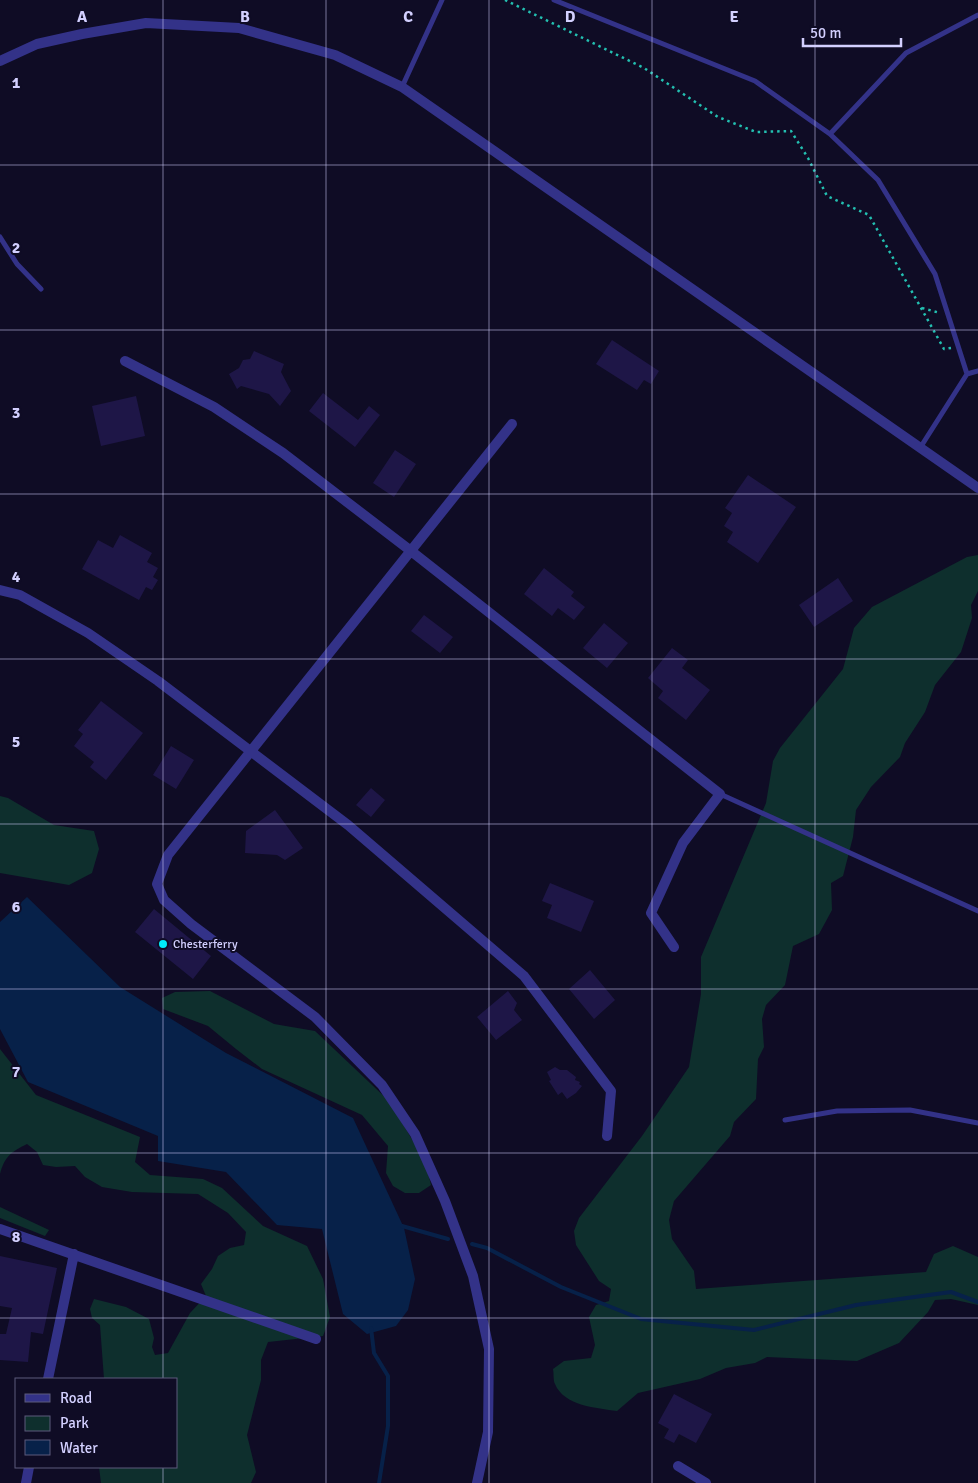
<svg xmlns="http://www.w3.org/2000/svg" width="978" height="1483" font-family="Signika,sans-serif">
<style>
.green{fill:#0e2f2d}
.water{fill:#072149}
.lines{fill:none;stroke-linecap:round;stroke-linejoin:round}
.stream{stroke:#072149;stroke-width:4}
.building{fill:#1e1647}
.path{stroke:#23c0b1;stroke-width:2.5;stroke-dasharray:2.5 4;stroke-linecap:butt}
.lane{stroke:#333288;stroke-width:5}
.street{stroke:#333288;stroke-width:10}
.grid{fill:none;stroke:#d3d0ff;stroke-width:1;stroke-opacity:0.55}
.poi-dot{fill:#00ebfb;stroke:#0f0c25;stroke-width:2}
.labels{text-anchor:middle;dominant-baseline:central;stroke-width:4;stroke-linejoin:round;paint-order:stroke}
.poi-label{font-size:12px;fill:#d3d0ff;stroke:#0f0c25;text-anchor:start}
.grid-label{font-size:16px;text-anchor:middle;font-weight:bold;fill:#d3d0ff;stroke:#0f0c25;stroke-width:4;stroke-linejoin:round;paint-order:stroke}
</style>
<rect width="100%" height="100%" fill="#0f0c25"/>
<!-- green -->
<path class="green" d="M978,555V591L971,605L972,618L961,652L935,685L925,712L905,743L900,757L871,787L856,810L853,837L843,876L831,883L832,910L819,934L793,946L785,985L766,1005L762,1019L764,1047L758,1059L756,1099L734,1122L730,1136L674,1201L669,1220L672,1239L694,1271L696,1289L926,1272L934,1254L953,1246L978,1257V1305L951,1299L935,1300L928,1312L899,1343L857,1361L767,1357L755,1363L726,1368L700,1379L638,1393L617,1411C597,1408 564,1406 555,1384C553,1380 554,1374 553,1369L564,1361L591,1358L595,1345L589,1317L596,1305L609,1301L611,1289L599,1281L576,1245L574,1231L579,1218L642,1136L689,1067L701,994V957L766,803L773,761L780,748L843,669L854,628L872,607L967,557Z
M0,796L8,798L54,825L94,831L99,849L92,873L69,885L0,873Z
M210,991L274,1024L315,1031L389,1101L425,1161L431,1185L419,1193H405L393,1186L386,1173L388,1146L362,1115L262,1069L236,1049L208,1026L163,1009L162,998L175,992Z
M0,1049L36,1095L140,1137L135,1162L150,1175L203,1179L222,1188L263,1226L307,1246L323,1279L330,1317L323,1336L268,1342L261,1360V1380L247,1435L256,1472L251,1483H101L99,1467H176V1379H104L100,1325L92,1318L90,1309L94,1299L126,1307L149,1319L154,1338L152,1347L155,1355L168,1353L190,1313L206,1296L201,1284L212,1269L218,1256L230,1248L244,1245L246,1232L228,1213L198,1194L132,1192L102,1187L85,1177L75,1166L56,1167L43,1165L37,1152L27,1144C11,1152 5,1156 0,1174Z
M0,1207L49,1230L45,1236L0,1218Z"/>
<!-- water -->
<path class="water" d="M27,897L120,987L226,1053L353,1118L404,1228L415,1279L408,1310L396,1326L367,1334L343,1314L322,1229L277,1225L226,1172L158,1161V1136L28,1082L0,1029V922Z"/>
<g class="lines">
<!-- stream -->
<path class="stream" d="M402,1226L448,1239
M472,1244L487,1248L561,1287L641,1319L754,1330L856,1305L951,1292L978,1302
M371,1328L374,1353L388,1376V1426L379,1483"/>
</g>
<!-- building -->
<path class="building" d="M612,340L659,371L651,384L644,380L637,390L596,364Z
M254,351L284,364L281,372L291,391L280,406L269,394L241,386L237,389L229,374L239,368L243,360L250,359Z
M323,393L358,420L369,406L380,415L355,447L309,411Z
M136,396L145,436L101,446L92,406Z
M395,450L416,464L394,497L373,483Z
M748,475L796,507L758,563L727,542L733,532L724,526L732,513L725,508Z
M120,535L152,553L147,562L158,568L153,577L158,580L152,590L146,587L139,600L82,569L98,540L113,548Z
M544,568L574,592L571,596L585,607L574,620L558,608L552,616L524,594Z
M838,578L853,601L814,627L799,605Z
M424,615L453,637L440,653L411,631Z
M604,623L628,643L607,668L583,648Z
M672,648L688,660L682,668L710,690L686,720L658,698L663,691L648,678Z
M101,701L143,733L106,780L90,767L94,762L74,746L83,734L78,730Z
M171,746L194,760L176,789L153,775Z
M371,788L385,800L371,817L356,805Z
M275,810L303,848L285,860L277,855L245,853L246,831Z
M550,883L594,901L581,932L547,918L552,905L542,901Z
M154,909L211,956L193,979L135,932Z
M590,970L615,1000L594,1019L569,989Z
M508,991L517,1003L514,1010L522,1020L496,1040L477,1017Z
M555,1067L560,1070H567L576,1077L575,1080L580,1082L579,1084L582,1086L576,1093L567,1099L562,1092L558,1095L549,1081L551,1080L547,1072Z
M0,1256L57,1268L43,1334L31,1332L28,1362L0,1360V1334H6L12,1308L0,1306Z
M674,1394L712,1414L696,1443L679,1434L674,1443L664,1438L669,1429L658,1423Z"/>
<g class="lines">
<!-- path -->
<path class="path" d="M505,0L644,68L718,117L756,132L791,131L808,158L827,196L869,215L944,349L951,348
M922,308L940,313"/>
<!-- lane -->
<path class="lane" d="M554,0L755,81L830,134
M402,87L442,0
M0,237L17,264L41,289
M967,374L935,274L878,180L830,134L906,53L978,15
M920,448L967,374L978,371
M720,794L978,911
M785,1120L837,1111L910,1110L978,1123"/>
<!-- street -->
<path class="street" d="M0,61L37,44L82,34L146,23L239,28L335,55L402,87L978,488
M125,361L214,407L283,453L411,551L720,794L683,843L651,913L674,947
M0,590L20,595L88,633L158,681L348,825L524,976L611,1091L607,1136
M0,1229L316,1339
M48,1379L74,1254
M678,1466L706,1483
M26,1483L29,1467
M477,1483L488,1432L489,1349L473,1276L445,1201L415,1134L382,1085L315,1017L191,924L164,900L157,884L168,855L512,424"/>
</g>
<!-- grid -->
<path class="grid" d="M163,0V1379M326,0V1483M489,0V1483M652,0V1483M815,0V1483M0,165H978M0,330H978M0,494H978M0,659H978M0,824H978M0,989H978M0,1153H978M0,1318H978M163,1467V1483"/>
<!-- markers -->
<circle class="poi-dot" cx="163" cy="944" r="5"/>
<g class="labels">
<!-- poi labels -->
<g class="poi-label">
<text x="173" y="944">Chesterferry</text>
</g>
</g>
<g class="grid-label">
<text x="82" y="22">A</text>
<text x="245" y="22">B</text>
<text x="408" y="22">C</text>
<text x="570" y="22">D</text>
<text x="734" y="22">E</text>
<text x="16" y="88">1</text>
<text x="16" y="253">2</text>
<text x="16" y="418">3</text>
<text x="16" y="582">4</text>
<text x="16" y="747">5</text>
<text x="16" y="912">6</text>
<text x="16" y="1077">7</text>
<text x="16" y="1242">8</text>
</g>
<!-- legend -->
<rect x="15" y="1378" width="162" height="90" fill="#0f0c25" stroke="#5d5a7c"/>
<rect x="25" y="1394" width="25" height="8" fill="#333288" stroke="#5d5a7c"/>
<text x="60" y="1403" font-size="15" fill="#d3d0ff">Road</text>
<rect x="25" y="1416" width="25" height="15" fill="#0e2f2d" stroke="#5d5a7c"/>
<text x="60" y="1428" font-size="15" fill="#d3d0ff">Park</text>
<rect x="25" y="1440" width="25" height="15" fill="#072149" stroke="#5d5a7c"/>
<text x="60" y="1453" font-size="15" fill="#d3d0ff">Water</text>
<!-- scale -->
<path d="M803 38v8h98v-8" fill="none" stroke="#d3d0ff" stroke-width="2.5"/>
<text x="810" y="38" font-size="15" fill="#d3d0ff" stroke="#0f0c25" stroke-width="4" paint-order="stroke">50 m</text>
</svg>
